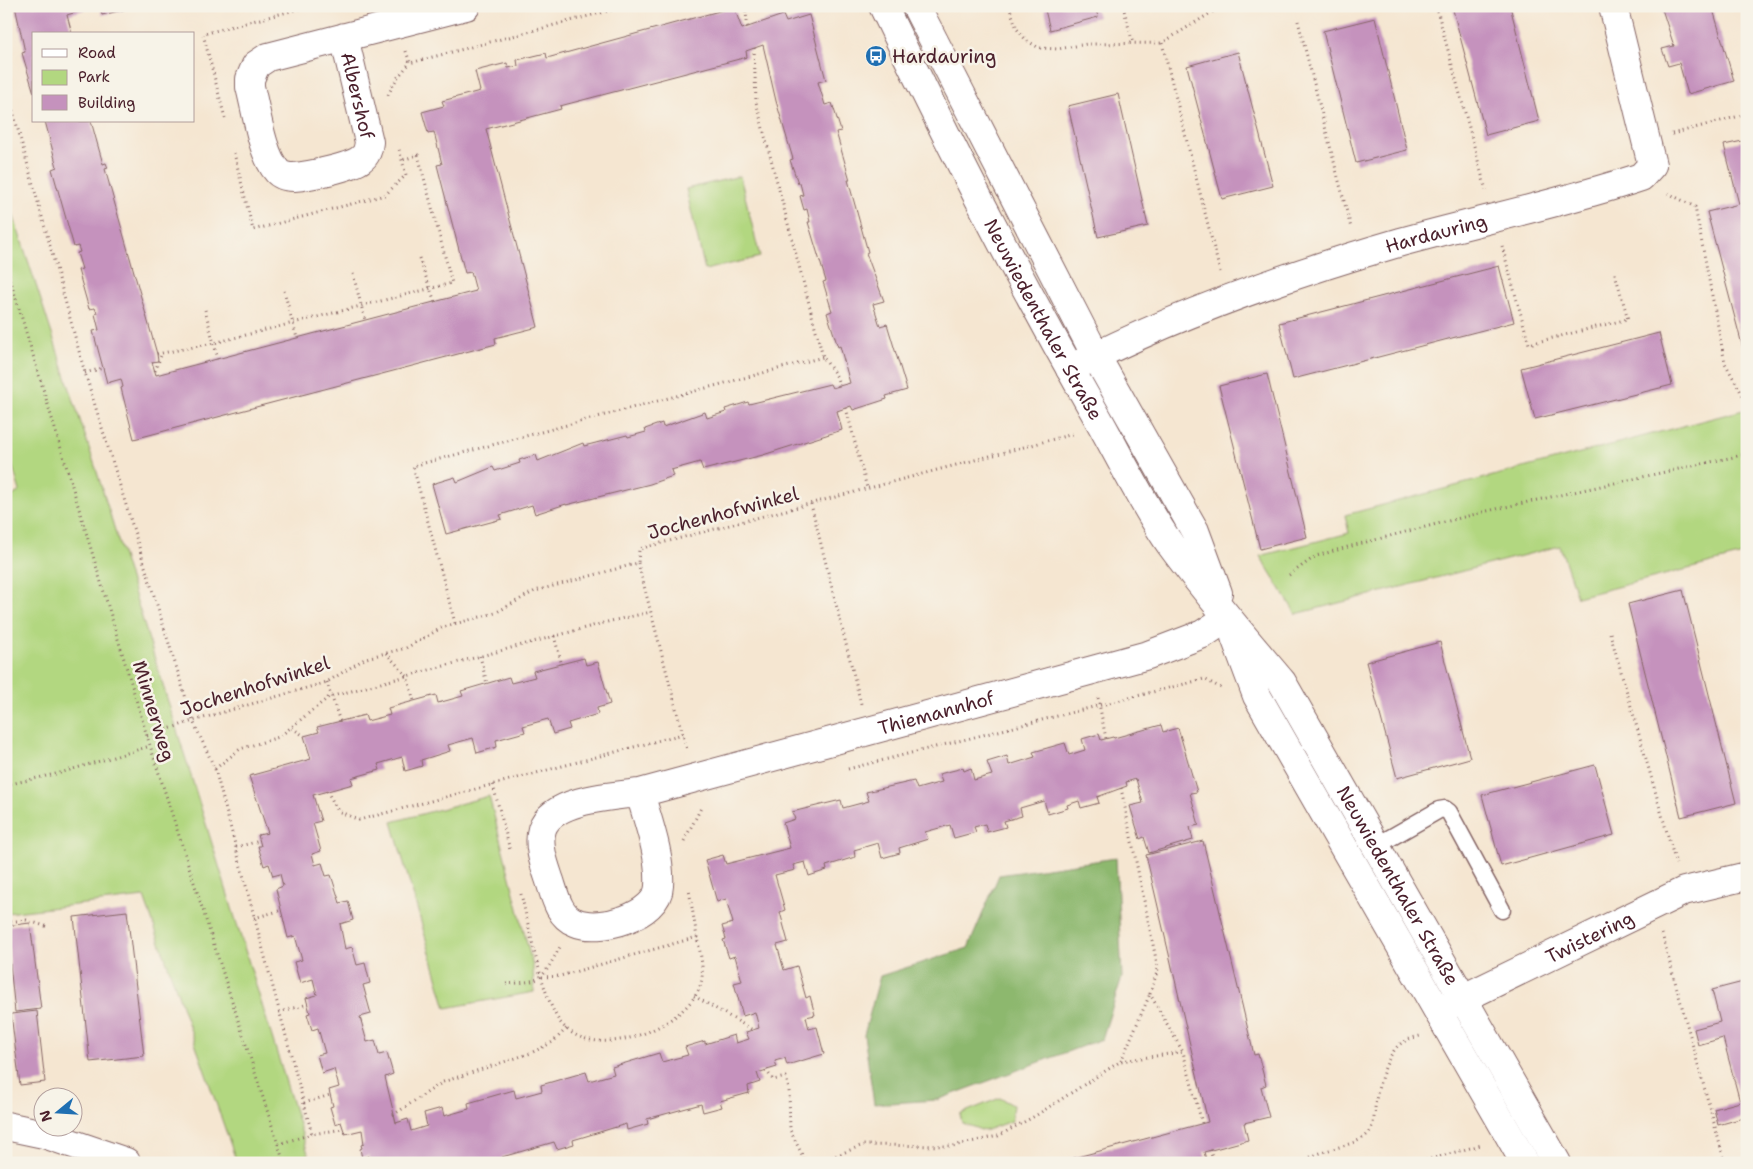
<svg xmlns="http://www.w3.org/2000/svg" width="1753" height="1169" font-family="'Shantell Sans',sans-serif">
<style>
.green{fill:#b2d780;stroke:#7e7b56}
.forest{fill:#8db86e;stroke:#6c6c4c}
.building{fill:#c592bd}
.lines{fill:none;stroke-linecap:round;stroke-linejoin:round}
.service-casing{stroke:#866565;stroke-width:19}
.minor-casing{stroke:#866565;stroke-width:30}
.tertiary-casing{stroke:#866565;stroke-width:30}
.path{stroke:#866565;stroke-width:3;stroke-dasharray:1 4;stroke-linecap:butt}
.service{stroke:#fff;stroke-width:16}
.minor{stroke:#fff;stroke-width:28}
.tertiary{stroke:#fff;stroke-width:28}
.labels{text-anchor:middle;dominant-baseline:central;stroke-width:5;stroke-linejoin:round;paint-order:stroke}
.poi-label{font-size:19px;fill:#4a1f2b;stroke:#f7f3e8;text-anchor:start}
.street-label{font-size:19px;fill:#4a1f2b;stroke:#f7f3e8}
</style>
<rect width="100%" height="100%" fill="#f7f3e8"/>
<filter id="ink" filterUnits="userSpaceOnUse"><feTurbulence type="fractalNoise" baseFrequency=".02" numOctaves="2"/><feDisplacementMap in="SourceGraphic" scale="10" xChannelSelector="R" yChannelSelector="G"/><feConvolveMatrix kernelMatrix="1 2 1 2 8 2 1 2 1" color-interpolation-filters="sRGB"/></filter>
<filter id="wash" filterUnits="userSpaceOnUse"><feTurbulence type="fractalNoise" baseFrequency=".0096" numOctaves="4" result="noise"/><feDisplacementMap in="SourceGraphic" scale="20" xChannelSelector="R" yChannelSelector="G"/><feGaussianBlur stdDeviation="1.12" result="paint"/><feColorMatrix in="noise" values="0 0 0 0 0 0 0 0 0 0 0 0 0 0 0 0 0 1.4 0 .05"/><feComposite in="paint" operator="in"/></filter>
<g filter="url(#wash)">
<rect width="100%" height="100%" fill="#f5e6d1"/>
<!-- green -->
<path class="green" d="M740,176L760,257L705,270L686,189Z
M6,193L96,469L311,1163H237L144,897L6,913V500L20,491L6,445Z
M1747,409V554L1577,597L1560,546L1296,614L1260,556L1349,533L1345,515Z
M489,796L533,967L534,992L446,1008L392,822Z
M1000,1098L1013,1105L1011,1121L984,1131L962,1123L960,1114Z"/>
<!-- forest -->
<path class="forest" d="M1116,858L1122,977L1102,1039L937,1100L874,1104L864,1035L880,976L968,948L999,875Z"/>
<g id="blocks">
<!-- building -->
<path class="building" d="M15,6H96L67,15L72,34H34V93L22,53L25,52Z
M100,6H135V7L102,15Z
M1044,6H1095L1098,17L1050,30Z
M1452,6H1510L1539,121L1486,135Z
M1661,6H1712L1734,81L1688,94L1679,63L1668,66L1662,49L1674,46Z
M734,7L742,29L783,15L786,22L809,15L826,80L818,82L825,105L832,103L841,131L836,132L850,180H848L868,252L866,253L884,301L873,304L880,326L887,324L907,390L886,396L887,399L853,410L851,406L837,411L842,430L763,455L703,470L700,462L671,470L673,476L650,484L566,505V504L535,514L532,505L500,515L502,519L446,534L432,484L455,477L457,482L493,467L495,471L520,463L519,460L536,455L538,461L583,443L584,446L627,435L628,437L646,432L645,429L662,423L663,427L705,412L707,418L726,412L725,409L748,402L749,404L830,384L832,388L850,383L840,346L838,347L827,313L832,311L823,282L826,281L808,222H810L807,209L804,210L800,196L803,195L800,183H798L790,160L793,159L776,101L763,45L746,51L747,57L560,106L561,109L486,129L538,327L495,338L496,344L134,439L121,388L123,387L121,379L107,383L103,368L93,331L99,330L95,314L97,313L95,308L89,309L78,270L82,269L77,253L80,252L78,246L74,247L52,169L57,167L45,121H91L103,164L106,163L108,168L105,169L157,354L158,361L152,362L156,375L476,291L471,272L465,273L437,165L442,164L434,132L428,133L422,112L444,106L442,101L480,91L475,71L507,63L508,68L518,66L517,60L546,53L547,58Z
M1375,18L1407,150L1356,163L1323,31Z
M1238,52L1273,186L1222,199L1187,66Z
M1118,94L1148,226L1098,237L1068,106Z
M1747,140V360H1746L1707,212L1739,204L1724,145Z
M1499,266L1514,322L1293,379L1279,323Z
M1659,333L1672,385L1535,419L1521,368Z
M1267,374L1307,537L1260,549L1219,386Z
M1683,590L1736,803L1681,817L1628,604Z
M1440,642L1470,758L1397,778L1366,662Z
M584,658L586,665L598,662L610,704L597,708L598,714L568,723L570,729L553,734L548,719L523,726L525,732L496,740L497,747L477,753L473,738L448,745L450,751L421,760L422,766L405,771L402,757L378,764L380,770L351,778L353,784L313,795L321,821L313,823L321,851L312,854L315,865L322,863L326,876L331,875L340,903L348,901L353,920L340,924L345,949L352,947L357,965L365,963L370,983L363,985L371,1014L360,1017L367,1042L375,1040L379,1055L387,1053L393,1074L385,1077L396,1123L408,1119L411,1131L427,1126L424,1113L442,1108L444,1116L469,1109L468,1103L514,1090L516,1098L542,1091L541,1085L586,1072L589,1081L614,1074L612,1067L659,1053L662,1062L688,1055L685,1047L705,1041V1044L734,1035L736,1043L749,1039L746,1032L759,1028L755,1012L743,1016L734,983L742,981L735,956L729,958L723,940L726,939L722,926L733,923L726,899L717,902L705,860L723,855L726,864L790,848L783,823L795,819L792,812L841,800L843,808L869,801L866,792L914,781L917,789L942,782L939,774L963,768L964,771L971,768L974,780L992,775L987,762L1007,756L1009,765L1035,757L1033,752L1065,743L1069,755L1085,750L1082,739L1099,734L1101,740L1113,737L1114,738L1161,725L1163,732L1178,728L1197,792L1190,793L1199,825L1190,827L1193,840L1149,853L1144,837L1140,839L1130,806L1143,803L1136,779L1126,782L1127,786L1097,797L1099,803L1081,808L1079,801L1067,805L1068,808L1048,814L1044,801L1020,808L1022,816L1004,821L1006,827L987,832L985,824L974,827L976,832L954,838L950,825L925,832L928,839L899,848L900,853L882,858L878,843L854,850L855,857L826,866L827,870L809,876L805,862L793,865L795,870L775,875L785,910L780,912L788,942L777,945L784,970L797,966L806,998L810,996L815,1015L806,1017L809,1029L817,1027L824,1054L787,1065L785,1058L775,1061L777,1067L757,1073L760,1082L748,1086L749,1093L720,1101L722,1107L703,1112L701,1104L647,1119L648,1124L627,1130L626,1124L573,1140L574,1144L557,1149L554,1142L502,1157L503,1161L498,1163H482L481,1161L474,1163H371L369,1156L362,1158L360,1149L362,1148L361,1145L364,1144L362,1130L345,1134L341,1122L335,1124L330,1107L333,1106L329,1090L339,1087L334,1069L322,1073L317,1055L325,1053L318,1028L312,1030L307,1014L310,1013L306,998L317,995L313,979L300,983L294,962L302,960L295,936L288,938L276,889L283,886L280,874L273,876L269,864L264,866L258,846H261L258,835L268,833L249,776L311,759L304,736L319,732L317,727L365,715L367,721L390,715L388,708L436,695L438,703L463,696L461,691L509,677L511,683L535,677L533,671Z
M1595,765L1614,835L1501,866L1482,795Z
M1203,841L1254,1055L1258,1054L1266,1085L1261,1087L1269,1117L1244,1123L1248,1140L1204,1152L1207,1163H1055L1208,1122L1146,855Z
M127,911L144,1056L90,1062L74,917Z
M30,923L41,1009L15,1012L6,926Z
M1747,981V1129H1746L1743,1118L1718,1125L1714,1109L1740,1102L1723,1038L1698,1045L1694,1029L1720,1022L1712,990Z
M37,1011L45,1082L20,1085L11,1014Z"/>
</g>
</g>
<g filter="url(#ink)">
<use href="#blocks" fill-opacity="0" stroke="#866565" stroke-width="1"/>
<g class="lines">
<!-- service casing -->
<g class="service-casing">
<path id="service" d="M1376,846L1439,810L1445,809L1449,812L1502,910"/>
</g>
<!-- minor casing -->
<g class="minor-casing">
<g id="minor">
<path id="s1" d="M344,37L369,142C368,149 367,155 361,159C351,167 309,176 294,177C288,177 281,176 277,171C262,155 256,109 250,87V79L256,65L268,57L466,6"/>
<path id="s2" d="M1070,369C1171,316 1291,274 1401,242C1481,220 1563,203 1641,177L1652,165L1613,6"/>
<path id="s3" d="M640,793C648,822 661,855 659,886C658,916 599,933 575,922C559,916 555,896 550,881C545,866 537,846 542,829C552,799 613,796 640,793L1148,655L1203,634L1227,618"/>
<path id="s4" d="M1441,1009L1684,891L1747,876"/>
<path d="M6,1126L44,1134L126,1162"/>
</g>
</g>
<!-- tertiary casing -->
<g class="tertiary-casing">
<g id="tertiary">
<path id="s5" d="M883,6C948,142 1017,276 1091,406C1117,451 1141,502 1170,544C1205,592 1244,637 1282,682L1557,1163"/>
<path d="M916,6L1096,356L1195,531L1218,593"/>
<path d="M1235,637L1257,696L1525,1163"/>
</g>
</g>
<!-- path -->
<path class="path" d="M745,6L748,28
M1009,6L1017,29L1026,40L1039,48L1058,49L1087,44L1162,43
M1123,6L1133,44
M1436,6L1486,190
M1298,21L1351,228
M754,48L756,102L823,357L837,377L839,386
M406,51L410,63L627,6
M6,86L85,373L193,721L215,769L312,1134L343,1129
M388,95L397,78L410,63
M225,118L203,34L310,6
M1672,134L1747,114
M234,153L253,230L385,195L406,175L399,149
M1668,193L1695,207L1725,363L1747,403
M1502,246L1529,344L1628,319L1614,270
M419,258L435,302
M6,265L147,736L284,1163
M1220,272L1162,43L1222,6
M353,274L365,320
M284,291L297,338
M205,310L218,359
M157,354L214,343L452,283L418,155L402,160
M155,371L162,353
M85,373L103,368
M846,408L867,488
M1747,477V548
M811,504L861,704
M638,563L687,750
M1289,575L1316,556L1355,545L1487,511L1747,454
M455,623L413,466L823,357
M1610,633L1676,864
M554,636L562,665
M386,653L407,676L414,701
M480,656L487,684
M327,682L340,722
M1098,698L1106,739
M292,728L304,736
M147,736L193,721L327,682L366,658L406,648L443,627L495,613L535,591L638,563L639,549L1073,434
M215,769L240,749L279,737L329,697L611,621L651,612
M848,769L1204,679L1223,689
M6,785L60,773L150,746
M493,785L510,850
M1121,788L1158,969L1150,994L1183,1052
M327,791L338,811L359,820L683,734
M684,841L702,806
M236,847L260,841
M521,894C529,926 542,997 560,1022C592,1064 680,1030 699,989C706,973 700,953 697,937
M254,918L282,910
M6,922L26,920L48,927
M1662,934L1725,1163
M542,977L560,976L697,937L689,890
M506,984C545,981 541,980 560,947
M694,996L753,1030
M279,1012L308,1004
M1121,1061L1150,994
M766,1070L773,1080L786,1077L789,1090L790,1130L806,1163
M304,1103L330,1095
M393,1115L443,1082L531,1053L553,1042L567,1028
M278,1144L312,1134
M1210,1150L1214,1163
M817,1163L863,1145L953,1146L998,1136L1035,1116L1121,1061L1183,1052L1202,1123
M1302,1163C1320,1147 1361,1147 1370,1131C1375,1122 1374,1111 1376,1101C1378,1085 1386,1060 1396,1048C1402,1041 1411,1038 1420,1036
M1416,1163L1481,1145"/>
<!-- service -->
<use href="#service" class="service"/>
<!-- minor -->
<use href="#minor" class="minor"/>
<!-- tertiary -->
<use href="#tertiary" class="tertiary"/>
</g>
</g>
<!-- icons -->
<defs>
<g id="bus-disc" transform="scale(1.125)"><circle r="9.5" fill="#1f6fb2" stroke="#f7f3e8"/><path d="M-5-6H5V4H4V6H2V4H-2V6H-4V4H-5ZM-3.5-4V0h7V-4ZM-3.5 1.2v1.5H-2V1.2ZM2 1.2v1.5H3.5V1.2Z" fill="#fff"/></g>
</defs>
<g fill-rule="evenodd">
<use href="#bus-disc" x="876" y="56"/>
</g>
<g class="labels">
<!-- poi labels -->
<g class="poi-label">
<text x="892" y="56">Hardauring</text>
</g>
<!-- street labels -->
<g class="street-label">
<text stroke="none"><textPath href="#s1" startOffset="60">Albershof</textPath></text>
<text stroke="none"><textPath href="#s2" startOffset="391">Hardauring</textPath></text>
<text stroke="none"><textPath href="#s5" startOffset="352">Neuwiedenthaler Straße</textPath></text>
<text transform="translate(723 513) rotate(-15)">Jochenhofwinkel</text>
<text transform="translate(255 686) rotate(-18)">Jochenhofwinkel</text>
<text transform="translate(154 711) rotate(73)">Minnerweg</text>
<text stroke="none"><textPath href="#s3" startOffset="716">Thiemannhof</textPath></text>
<text stroke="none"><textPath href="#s5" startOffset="1022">Neuwiedenthaler Straße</textPath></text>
<text stroke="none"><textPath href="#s4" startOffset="165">Twistering</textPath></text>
</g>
</g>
<!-- margin -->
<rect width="1753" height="1169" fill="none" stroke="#f7f3e8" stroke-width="25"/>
<!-- legend -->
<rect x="32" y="32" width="162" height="90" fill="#f7f3e8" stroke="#b29e9c"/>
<rect x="42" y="49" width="25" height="8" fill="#ffffff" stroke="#b29e9c"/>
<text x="78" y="58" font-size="15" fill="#4a1f2b">Road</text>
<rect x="42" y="70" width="25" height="15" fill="#b2d780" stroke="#b29e9c"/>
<text x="78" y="82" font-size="15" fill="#4a1f2b">Park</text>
<rect x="42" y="95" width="25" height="15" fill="#c592bd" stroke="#b29e9c"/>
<text x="78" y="108" font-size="15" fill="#4a1f2b">Building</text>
<!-- north arrow -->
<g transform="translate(58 1112) rotate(252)"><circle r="24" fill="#f7f3e8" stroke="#b29e9c"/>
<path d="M0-4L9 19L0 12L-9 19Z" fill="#1f6fb2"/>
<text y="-8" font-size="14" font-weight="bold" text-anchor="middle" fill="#4a1f2b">N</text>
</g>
</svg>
